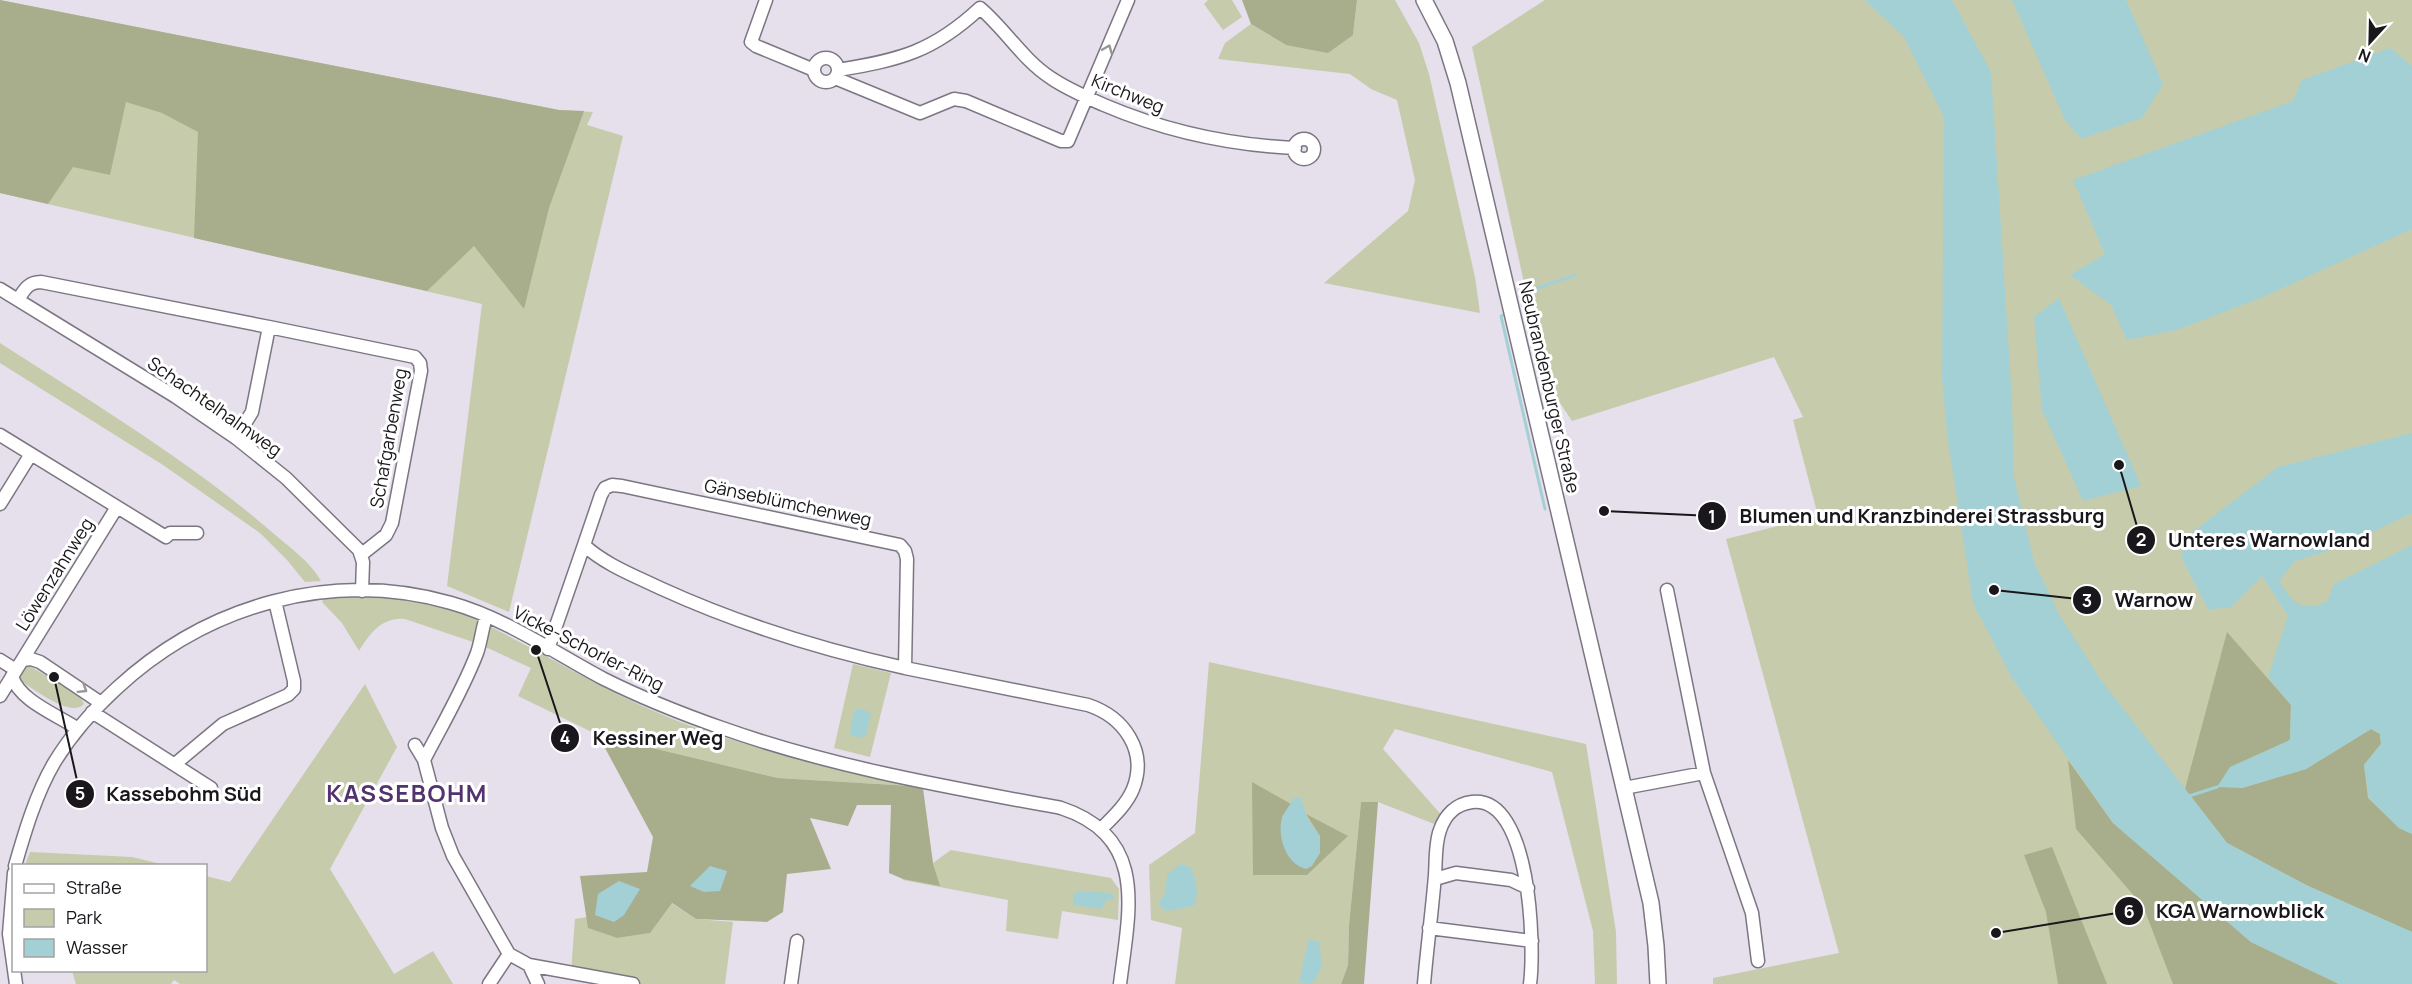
<svg xmlns="http://www.w3.org/2000/svg" width="2412" height="984" font-family="Manrope,sans-serif">
<style>
.green{fill:#c6ccab}
.forest{fill:#a8ae8c}
.water{fill:#a3d0d4}
.lines{fill:none;stroke-linecap:round;stroke-linejoin:round}
.stream{stroke:#a3d0d4;stroke-width:3}
.minor-casing{stroke:#7c7682;stroke-width:15}
.major-casing{stroke:#7c7682;stroke-width:18}
.minor{stroke:#fff;stroke-width:12}
.major{stroke:#fff;stroke-width:15}
.oneway{stroke:#989798}
.labels{text-anchor:middle;dominant-baseline:central;stroke-width:6;stroke-linejoin:round;paint-order:stroke}
.street-label{font-size:18px;fill:#19171b;stroke:#fff}
.district-label{font-size:24px;font-weight:bold;letter-spacing:1.5px;fill:#52336d;stroke:#fff}
.leader{fill:none;stroke:#19171b;stroke-width:2}
.callout-dot{fill:#19171b;stroke:#fff;stroke-width:2}
.mark-label{font-size:18px;text-anchor:middle;font-weight:bold;fill:#fff}
.callout-label{font-size:20px;text-anchor:middle;font-weight:bold;fill:#19171b;stroke:#fff;stroke-width:6;stroke-linejoin:round;paint-order:stroke}
</style>
<rect width="100%" height="100%" fill="#e6dfec"/>
<!-- green -->
<path class="green" d="M0,0L559,110L593,112L587,125L623,136L509,612L447,586L482,304L0,193Z
M1208,0H1232L1242,17L1223,30L1204,4Z
M1357,0H1395L1419,43L1429,74L1475,277L1480,313L1324,283L1408,211L1415,180L1397,100L1371,89L1350,74L1218,59L1225,43L1251,24L1286,45L1353,35Z
M1545,0H2412V984H1713V978L1839,953L1726,539L1818,516L1793,420L1803,417L1774,357L1572,421L1546,382L1472,47Z
M0,343C93,403 190,461 273,533C290,548 310,561 321,581L305,582L287,560L260,533L163,465L0,363Z
M347,595C379,597 412,598 443,607C474,616 502,633 531,648L529,653L538,657L540,653C586,678 631,703 680,722C759,752 842,768 923,789L933,863L951,850L1111,878L1119,889L1118,920L1062,911L1058,939L1006,931L1008,900L903,880L911,786L778,778L598,735L518,696L531,668L479,644L405,619C382,617 370,633 359,651L342,623L322,602L324,598Z
M1209,662L1586,744L1616,932L1617,984H1595L1593,931L1552,772L1395,729L1383,749L1445,819L1442,827L1378,802H1361L1349,925L1348,965L1341,984H1175L1182,928L1151,920L1149,865L1195,833Z
M853,664L891,673L870,757L834,748Z
M28,665L79,695L84,704C71,719 33,688 19,680V674Z
M365,684L397,747L330,869L394,974L433,951L453,984H180L174,980L171,984H76L72,971L206,970V876L230,882Z
M30,852L132,857L165,865H25Z
M671,903L696,919L733,922L725,984H633L571,972L575,919L587,917L589,928L617,938L649,933Z"/>
<!-- forest -->
<path class="forest" d="M0,0L559,110L584,111L549,208L524,309L474,246L427,291L194,238L198,132L162,113L126,102L110,175L73,167L48,204L0,193Z
M1242,0H1357L1353,35L1328,53L1286,45L1251,24Z
M2227,632L2291,705L2290,740L2231,767L2242,788L2306,769L2371,729L2380,734L2381,744L2364,765L2368,798L2399,828L2412,834V932L2306,885L2227,843L2185,789Z
M598,735L778,778L911,786L923,789L933,864L940,886L903,879L889,873L891,805H857L848,826L810,818L831,869L787,874L783,912L767,922L696,919L672,903L650,933L617,938L588,928L580,876L647,872L653,837Z
M2068,760L2113,823L2251,942L2339,984H2173L2143,906L2076,829Z
M1252,782L1291,804L1282,817L1320,836L1306,814L1348,836L1307,875H1253Z
M1361,802H1378L1364,984H1341L1348,965L1349,925Z
M2052,847L2107,984H2058L2046,912L2024,855Z"/>
<!-- water -->
<path class="water" d="M1865,0H1952L1991,72L2012,402L2014,477L2034,562L2060,616L2101,680L2227,843L2306,885L2412,932V984H2339L2251,942L2113,823L2012,678L1973,603L1948,441L1942,379L1944,117L1904,37Z
M2012,0H2126L2163,84L2142,118L2081,139L2065,120Z
M2390,48L2412,66V229L2263,297L2177,330L2127,340L2111,305L2070,275L2105,254L2073,180L2293,101L2302,80Z
M2059,298L2141,486L2083,501L2042,410L2034,317Z
M2412,433V513L2344,546L2295,561L2279,581C2294,604 2299,612 2327,602L2334,584L2412,545V834L2399,828L2369,798L2364,765L2381,744L2380,734L2371,729L2306,769L2242,788L2217,787L2230,767L2290,740L2291,705L2268,677L2288,616L2262,576L2230,608L2208,609L2182,559L2183,539L2278,467Z
M859,708L871,713L866,735L860,738L851,735L850,730L854,711Z
M1294,798H1301L1309,821L1320,836V853L1312,866L1306,869C1286,864 1277,837 1282,818C1284,812 1291,804 1294,798Z
M1180,864L1190,867C1197,880 1199,892 1194,906L1167,911L1160,907L1159,902L1165,894L1167,875Z
M710,866L727,871L720,891L704,892L690,886Z
M619,881L640,889L624,915L614,922L595,915L598,894Z
M1079,891L1111,893L1114,896L1112,900H1107L1101,909L1075,905L1073,904V894Z
M1309,939L1319,942L1322,966L1315,981L1309,984L1300,982V977Z"/>
<g class="lines">
<!-- stream -->
<path class="stream" d="M1523,296L1529,291L1575,275
M1505,314L1501,316L1545,509
M2186,797L2217,787"/>
<!-- minor casing -->
<g class="minor-casing">
<path id="minor" d="M766,0L751,42L756,46L814,70
M814 70a12 12 0 1 1 24 0a12 12 0 1 1-24 0Z
M838,70C899,60 933,52 980,8C1005,29 1023,60 1051,78C1067,89 1086,97 1104,105C1165,131 1228,145 1295,148
M835,78L920,113L954,99L966,101L1061,141H1068L1128,0
M1294 149a10 10 0 1 1 20 0a10 10 0 1 1-20 0Z
M0,289L176,397L236,438L286,478L359,550L363,562L362,591
M18,300C24,290 28,282 41,282L269,327
M0,435L166,537L170,533H197
M236,438L252,412L269,327L415,357L420,363L421,371L392,523L386,535L362,554
M612,485L622,486L900,545L905,551L907,559L905,668C819,649 741,625 660,588C635,576 604,564 584,545L601,495L605,488Z
M0,504L31,454
M1667,590L1704,773L1752,913L1758,961
M548,649L584,545
M0,660L16,670
M23,660L31,659L40,662L101,703
M905,668L1088,705C1124,717 1148,751 1133,789C1127,804 1113,817 1101,829
M12,676C19,701 58,715 78,729
M0,696L117,507
M92,712L211,788
M415,745L424,760L442,828L453,856L509,954L529,965L633,984
M424,760C442,725 463,690 477,653C481,642 482,629 486,617
M175,764L223,724L288,695L294,689V681L275,601
M1624,788L1704,773
M15,866C25,831 36,794 54,763C71,735 93,710 117,688C207,605 331,569 451,603C505,618 555,653 604,679C642,698 682,714 722,728C832,767 947,787 1061,808C1149,837 1129,911 1120,984
M14,873L9,934L16,984
M1435,879L1456,873L1511,880L1528,888
M1429,928L1532,941
M529,965L538,984
M489,984L509,954
M791,984L797,941
M1424,984C1427,948 1432,912 1435,875C1436,861 1435,843 1440,830C1445,815 1456,804 1472,802C1531,795 1535,946 1530,984"/>
</g>
<!-- major casing -->
<g class="major-casing">
<path id="major" d="M1424,0L1445,41L1458,83L1651,903L1656,946L1658,984"/>
</g>
<!-- minor -->
<use href="#minor" class="minor"/>
<!-- major -->
<use href="#major" class="major"/>
</g>
<!-- one-way arrows -->
<defs><path id="oneway-chevron" d="M-2-3.5L2.5 0L-2 3.5" fill="none" stroke-width="1.6" stroke-linecap="round" stroke-linejoin="round" transform="scale(1.5)"/></defs>
<g class="oneway">
<use href="#oneway-chevron" transform="translate(1108 49) rotate(-68)"/>
<use href="#oneway-chevron" transform="translate(83 689) rotate(32)"/>
</g>
<g class="labels">
<!-- street labels -->
<g class="street-label">
<text transform="translate(1128 93) rotate(22)">Kirchweg</text>
<text transform="translate(1550 387) rotate(77)">Neubrandenburger Straße</text>
<text transform="translate(215 406) rotate(35)">Schachtelhalmweg</text>
<text transform="translate(388 438) rotate(-80)">Schafgarbenweg</text>
<text transform="translate(788 502) rotate(12)">Gänseblümchenweg</text>
<text transform="translate(54 574) rotate(-58)">Löwenzahnweg</text>
<text transform="translate(589 648) rotate(27)">Vicke-Schorler-Ring</text>
</g>
<!-- district labels -->
<g class="district-label">
<text x="407" y="792">KASSEBOHM</text>
</g>
</g>
<!-- callouts -->
<path class="leader" d="M1604 511L1712 516M2119 465L2141 540M1994 590L2087 600M536 650L565 738M54 677L80 794M1996 933L2129 911"/>
<g class="callout-dot">
<circle cx="1604" cy="511" r="6"/>
<circle cx="2119" cy="465" r="6"/>
<circle cx="1994" cy="590" r="6"/>
<circle cx="536" cy="650" r="6"/>
<circle cx="54" cy="677" r="6"/>
<circle cx="1996" cy="933" r="6"/>
<circle cx="1712" cy="516" r="15"/>
<circle cx="2141" cy="540" r="15"/>
<circle cx="2087" cy="600" r="15"/>
<circle cx="565" cy="738" r="15"/>
<circle cx="80" cy="794" r="15"/>
<circle cx="2129" cy="911" r="15"/>
</g>
<g class="mark-label">
<text x="1712" y="523">1</text>
<text x="2141" y="546">2</text>
<text x="2087" y="607">3</text>
<text x="565" y="744">4</text>
<text x="80" y="800">5</text>
<text x="2129" y="918">6</text>
</g>
<g class="callout-label">
<text x="1922" y="523">Blumen und Kranzbinderei Strassburg</text>
<text x="2269" y="547">Unteres Warnowland</text>
<text x="2154" y="607">Warnow</text>
<text x="658" y="745">Kessiner Weg</text>
<text x="184" y="801">Kassebohm Süd</text>
<text x="2240" y="918">KGA Warnowblick</text>
</g>
<!-- legend -->
<rect x="12" y="864" width="195" height="108" fill="#ffffff" stroke="#a3a2a4" stroke-width="1.5"/>
<rect x="24" y="884" width="30" height="9" fill="#ffffff" stroke="#a3a2a4" stroke-width="1.5"/>
<text x="66" y="894" font-size="18" fill="#19171b">Straße</text>
<rect x="24" y="909" width="30" height="18" fill="#c6ccab" stroke="#a3a2a4" stroke-width="1.5"/>
<text x="66" y="924" font-size="18" fill="#19171b">Park</text>
<rect x="24" y="939" width="30" height="18" fill="#a3d0d4" stroke="#a3a2a4" stroke-width="1.5"/>
<text x="66" y="954" font-size="18" fill="#19171b">Wasser</text>
<!-- north arrow -->
<g transform="translate(2370 42) rotate(202)" stroke="#ffffff" stroke-width="4.5" paint-order="stroke">
<path d="M0-4.5L10 22L0 15L-10 22Z" fill="#19171b"/>
<text y="-9" font-size="16" font-weight="bold" text-anchor="middle" fill="#19171b">N</text>
</g>
</svg>
